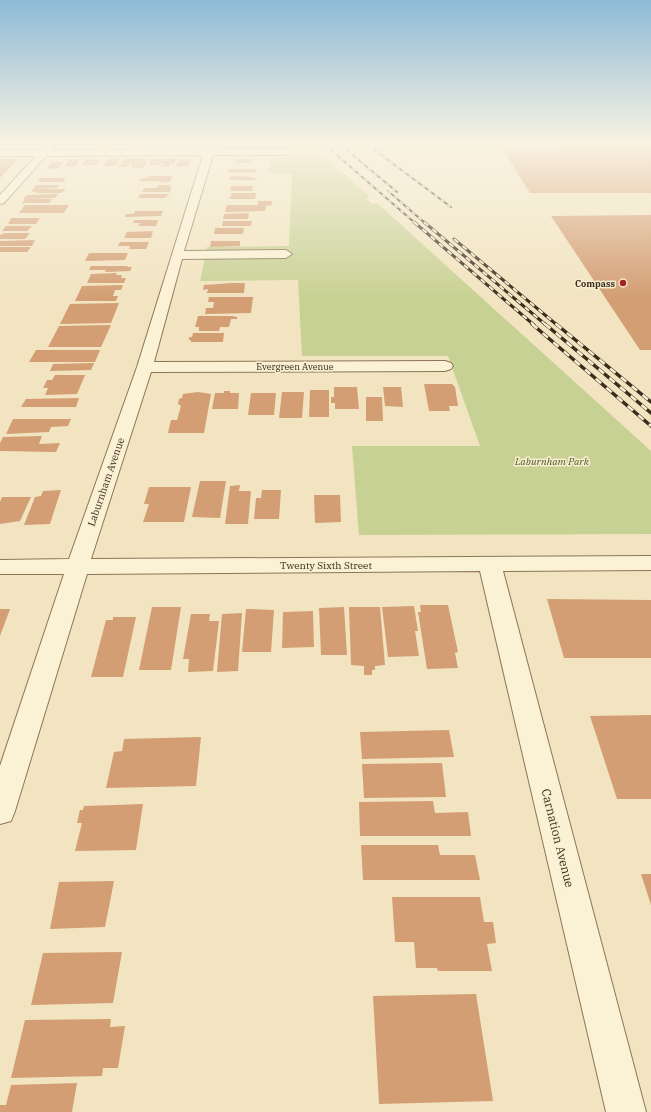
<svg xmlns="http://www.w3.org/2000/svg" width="651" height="1112" font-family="'IBM Plex Serif',serif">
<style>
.green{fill:#c8d194}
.building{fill:#d39e73}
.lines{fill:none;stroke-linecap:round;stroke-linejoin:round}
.minor-casing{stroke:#8d7557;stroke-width:2}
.minor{fill:#fbf1d5;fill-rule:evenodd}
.rail-far2-casing{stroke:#3b2c1c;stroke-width:2}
.rail-far1-casing{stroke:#3b2c1c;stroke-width:3}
.rail-casing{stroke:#3b2c1c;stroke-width:3.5}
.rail-far2{stroke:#f8eed1;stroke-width:1.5;stroke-dasharray:4;stroke-linecap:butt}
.rail-far1{stroke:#f8eed1;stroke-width:2;stroke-dasharray:5.5;stroke-linecap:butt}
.rail{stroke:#f8eed1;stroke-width:2.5;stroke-dasharray:7;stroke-linecap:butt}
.poi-dot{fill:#a12522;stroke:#f8eed1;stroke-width:1.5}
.labels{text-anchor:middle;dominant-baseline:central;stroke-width:3;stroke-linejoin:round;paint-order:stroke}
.far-poi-label{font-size:9px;font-weight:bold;fill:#3b2c1c;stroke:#f8eed1;text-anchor:end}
.far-street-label{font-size:9px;fill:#3b2c1c;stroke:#f8eed1}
.park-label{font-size:10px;font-style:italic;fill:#495921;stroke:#f8eed1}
.street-label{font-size:10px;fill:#3b2c1c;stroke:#f8eed1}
.near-street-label{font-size:12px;fill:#3b2c1c;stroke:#f8eed1}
</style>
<rect width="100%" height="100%" fill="#f2e4c1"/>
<!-- green -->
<path class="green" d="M270,157H324L370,197L366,198L372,204L377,203L651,451V534L359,535L352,446H480L448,356H302L298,280L200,281L207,247L289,246L292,174L268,173Z"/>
<!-- building -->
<path class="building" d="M9,142H19L16,145L5,146Z
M83,142H93L90,146H80Z
M94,142H105L102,147H91Z
M108,142H118L116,146L105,147Z
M121,142H132L129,146H118Z
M133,142H145L142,147H130Z
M146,142H157L156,146H144Z
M159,142H171L169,146L161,147H157Z
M187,142H209L207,146H195L196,144L194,146H186Z
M563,142H651V193H530L502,148H567Z
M0,159H18L0,178Z
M70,159H78L79,160L75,166H65Z
M87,159L90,160H100L96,165H81Z
M108,159L116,158L120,159L115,166H103Z
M123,159L128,158L149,159L143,168H131L133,164H130L128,167H118Z
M151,159H163L160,165H149Z
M164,159L174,158L176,159L174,164H170L169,167H161L165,164H162Z
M180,159H190L188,167L176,166Z
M236,159H252L251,163H234Z
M52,162H63L58,168L47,169Z
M229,169H256V172L240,173L228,172Z
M148,176H173L170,182L139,181L141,178H147Z
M233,176L253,177V178H257L256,180H230V177Z
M39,178H66L63,182H40L41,181H37Z
M36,185H60L57,188L33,189Z
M158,185H171L170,188H171L170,192H142L144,188H157Z
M231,186H253L252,191H230Z
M33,189H63L66,190L60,193H36L37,192H31Z
M232,193H256L255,199H229Z
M58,194L55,198L23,199L27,195Z
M140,194H170L164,198H138Z
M25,199H52L49,203H22Z
M258,201H272V205L266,206L265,211L225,212L227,205H258Z
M25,205H69L64,213H19Z
M135,211H163L161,216L125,217L126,214H134Z
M249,213L248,219H223L224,214Z
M651,215V350H640L551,216Z
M11,218H40L36,224H8Z
M134,220H158L156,226H138L140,223H133Z
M223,221H252L251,226H222Z
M6,226H32L27,231H2Z
M215,228H244L243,234H214Z
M153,231L151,238H124L127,232Z
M5,233H30L25,239H0V235Z
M35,240L32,246H0V241Z
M211,241H240V246L210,247Z
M120,242H149L146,249H129L130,246H118Z
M0,247H31L27,252H0Z
M89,253H128L125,260L85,261Z
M91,266H128L127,267H132L130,271L105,272L106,270H89Z
M117,273L116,275H122L121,278H126L124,283H87L91,274Z
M232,283H245L244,293H207L208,289L203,290L204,285Z
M123,285L121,290H115L113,296H118L116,301H75L82,286Z
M209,297H253L251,313L205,314L206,308H213L214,302H208Z
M119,303L111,323L60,324L70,304Z
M198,316H232L237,317V319H231L229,327H220L219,331H199V327H195Z
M111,325L101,347H48L59,326Z
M193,333H224L223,342H191V340H189V337H192Z
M36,350H100L95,362H29Z
M94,363L91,370L50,371L53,364Z
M55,375H85L77,394L45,395L48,388H43L47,380H52Z
M424,384H452L455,387L458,406H449L450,411H429Z
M334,387H357L359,409H335V403H331V397H334Z
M383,387H401L403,407L385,406Z
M310,390H329V417H309Z
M224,391H230V393H239L238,409H212L215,393H224Z
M198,392L211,394L204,433H168L171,420H177L181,406L178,404L179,399L182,398L183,394Z
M282,392H304L302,418H279Z
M251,393H276L274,415H248Z
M366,397H382L383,421H366Z
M79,398L76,407H21L26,399Z
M13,419H71L68,426L51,427L49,432L6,434Z
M42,436L39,444L60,443L56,452L0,451V443L3,437Z
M200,481H226L220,518L192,517Z
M240,485L239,491H251L248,524H225L230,486Z
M149,487H191L184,522H143L149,504H144Z
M61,490L50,524L24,525L35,497L41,496L43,491Z
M262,490H281L279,519H254L256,498H261Z
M314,495H340L341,522L315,523Z
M2,497H31L20,521L0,524V502Z
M547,599L651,600V658H564Z
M420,605H448L458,652L455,653L458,668L427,669L418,612H421Z
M414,606L418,631H415L419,656L388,657L382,607Z
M152,607H181L171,670H139Z
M344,607L347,655H321L319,608Z
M349,607H380L385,665L375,666V670H372V675H364V666L351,665Z
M0,609H10L0,636Z
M246,609L274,610L271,652H242Z
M313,611L314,647L282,648L283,612Z
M242,613L238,671L217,672L222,614Z
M191,614H210L209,621H219L213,671L188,672L189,659H183Z
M113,617H136L123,677H91L106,620H113Z
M651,715V799H617L590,716Z
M449,730L454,757L362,759L360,732Z
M201,737L196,786L106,788L114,752L122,751L124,739Z
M442,763L446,797L364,798L362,764Z
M433,801L435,813L468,812L471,836H360L359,802Z
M143,804L136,850L75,851L82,823H77L80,810H83L84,806Z
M361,845H438L440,855H475L480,880H363Z
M641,874H651V905Z
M114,881L105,927L50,929L59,882Z
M392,897H480L484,922H493L496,943L487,944L492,971H438L437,968H416L414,942H395Z
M122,952L113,1003L31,1005L43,953Z
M476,994L493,1101L379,1104L373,996Z
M111,1019L110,1027L125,1026L118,1068H103L102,1076L11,1078L25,1020Z
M77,1083L72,1112H0V1105H6L11,1085Z"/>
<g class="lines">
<!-- minor casing -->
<g class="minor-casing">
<path id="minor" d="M50,143L55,146L51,150L287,149L292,152L287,155H213L184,251L286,250L292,254L286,258L182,259L154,362L445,361L451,363L453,366L451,369L445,371L151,372L91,559L651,556V570L503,571L646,1112H606L480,571L87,574L15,811L11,821L0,824V766L64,574H0V560L69,559L137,367L203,155L46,156L4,203L0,204V195L36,156H0V150H41Z"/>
</g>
<!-- minor -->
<use href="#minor" class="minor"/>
<!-- rail-far2 casing -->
<g class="rail-far2-casing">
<path id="rail-far2" d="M322,142L415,223
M337,142L397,192
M364,142L451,207
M388,191L425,223"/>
</g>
<!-- rail-far1 casing -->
<g class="rail-far1-casing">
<path id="rail-far1" d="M414,222L534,325
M424,222L546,325
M454,239L557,325"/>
</g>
<!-- rail casing -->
<g class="rail-casing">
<path id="rail" d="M532,324L651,426
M545,324L651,413
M556,324L651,402"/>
</g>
<!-- rail-far2 -->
<use href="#rail-far2" class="rail-far2"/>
<!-- rail-far1 -->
<use href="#rail-far1" class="rail-far1"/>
<!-- rail -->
<use href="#rail" class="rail"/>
</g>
<!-- sky -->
<linearGradient id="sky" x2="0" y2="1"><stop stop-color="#8dbad6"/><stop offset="0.48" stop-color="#f9f3e3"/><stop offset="1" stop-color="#f9f3e3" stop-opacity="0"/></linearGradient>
<rect width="651" height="298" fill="url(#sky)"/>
<!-- markers -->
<circle class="poi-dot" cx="623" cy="283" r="4"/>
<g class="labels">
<!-- far-poi labels -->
<g class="far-poi-label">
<text x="615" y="283">Compass</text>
</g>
<!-- far-street labels -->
<g class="far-street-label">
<text x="295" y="366">Evergreen Avenue</text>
</g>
<!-- park labels -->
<g class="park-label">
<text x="552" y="461">Laburnham Park</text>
</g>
<!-- street labels -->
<g class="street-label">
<text transform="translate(106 482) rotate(-71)">Laburnham Avenue</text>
<text x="326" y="565">Twenty Sixth Street</text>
</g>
<!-- near-street labels -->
<g class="near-street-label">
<text transform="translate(558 838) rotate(76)">Carnation Avenue</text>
</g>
</g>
</svg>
